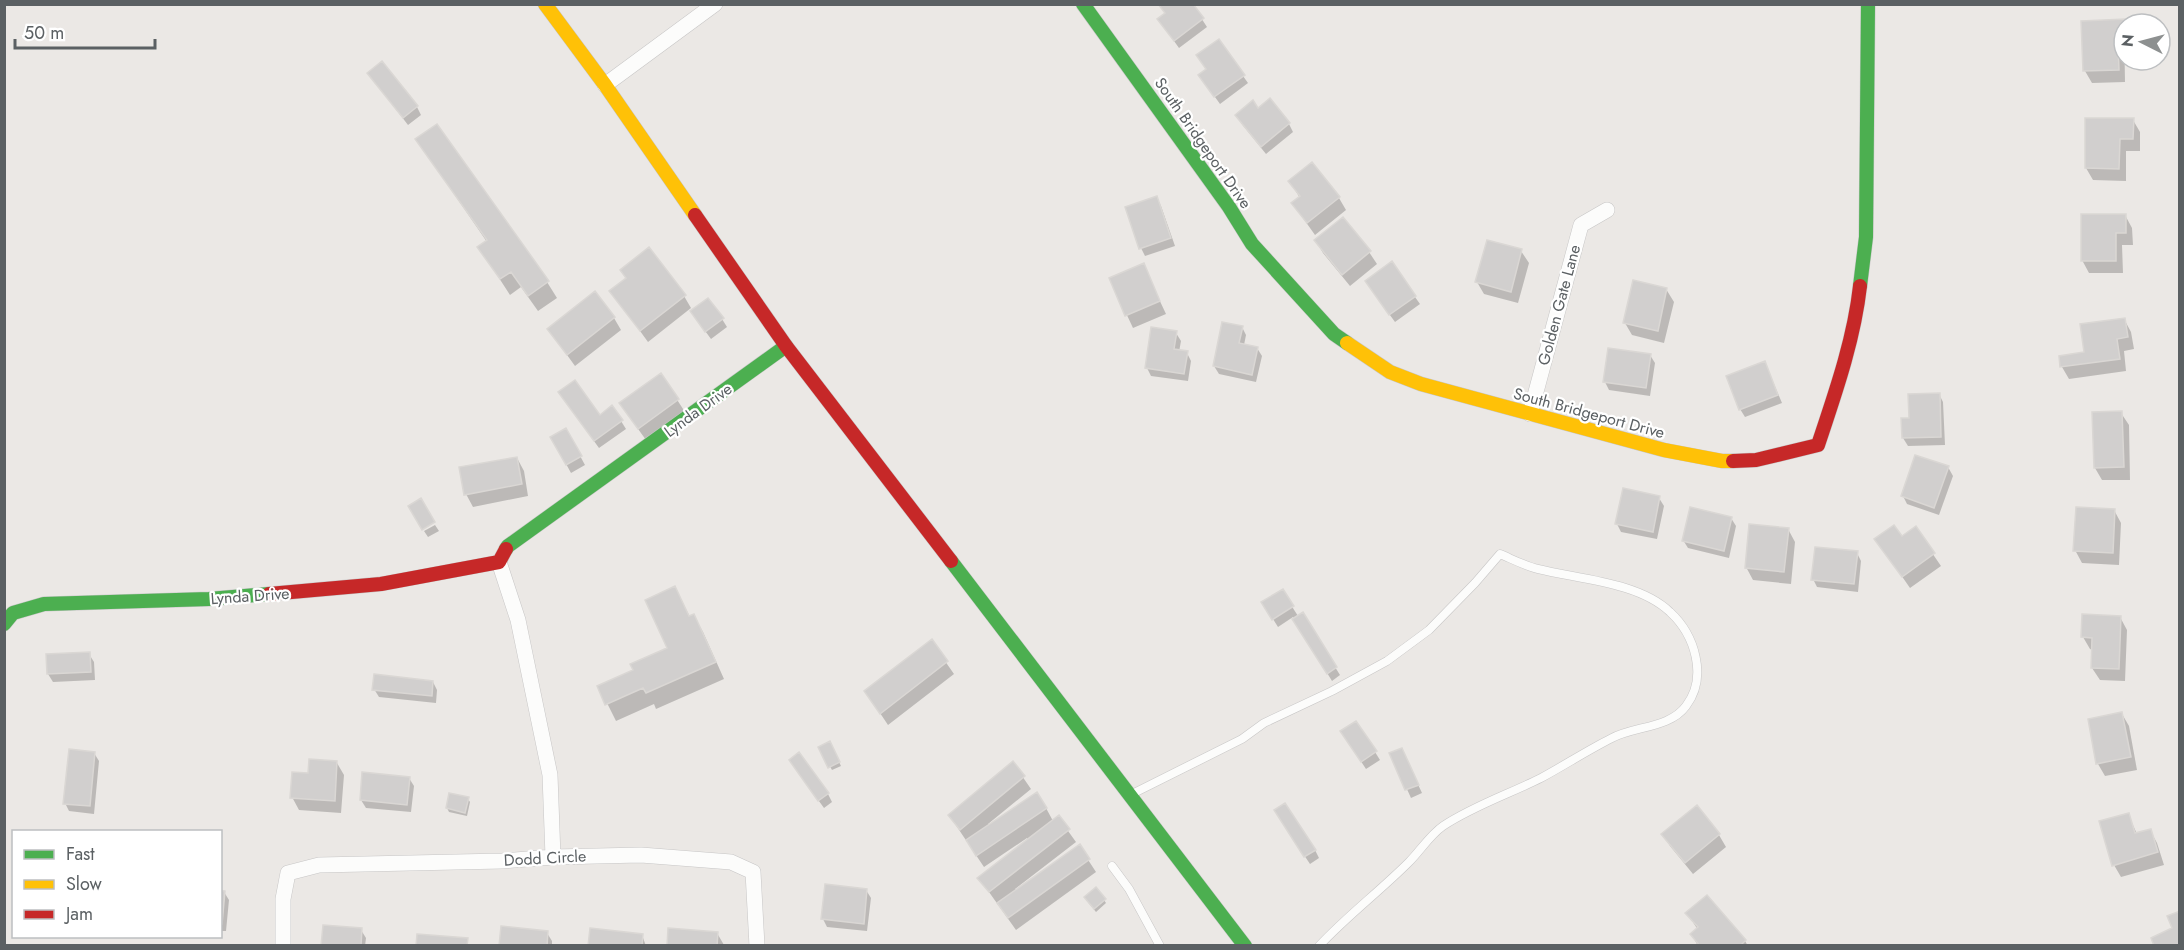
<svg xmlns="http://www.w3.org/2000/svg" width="2184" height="950" font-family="Jost,sans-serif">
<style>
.shadow{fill:#0003}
.building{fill:#d1cfce;stroke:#dad7d4;stroke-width:1.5}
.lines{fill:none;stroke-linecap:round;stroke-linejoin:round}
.lane-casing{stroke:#c7c6c6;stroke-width:9}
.street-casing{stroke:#c7c6c6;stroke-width:16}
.fast-casing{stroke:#c7c7c7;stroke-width:15}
.slow-casing{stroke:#c7c7c7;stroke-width:15}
.jam-casing{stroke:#c7c7c7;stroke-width:15}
.lane{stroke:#fcfcfb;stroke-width:8}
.street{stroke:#fcfcfb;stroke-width:15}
.fast{stroke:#4caf50;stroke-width:14}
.slow{stroke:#ffc107;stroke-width:14}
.jam{stroke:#c62828;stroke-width:14}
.labels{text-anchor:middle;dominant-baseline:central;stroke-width:4.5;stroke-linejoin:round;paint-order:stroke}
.street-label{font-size:16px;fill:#5b6063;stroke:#fff}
</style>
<rect width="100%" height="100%" fill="#ebe8e5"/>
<!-- shadow -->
<path class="shadow" d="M1192,4L1207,27L1179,48L1159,20Z
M2126,21L2127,24H2124L2125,82L2092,83L2085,71Z
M1207,70L1243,76L1248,83L1220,104L1205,83Z
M368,73L417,107L421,115L408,125Z
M1258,110L1289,124L1293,132L1266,154L1241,123Z
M2133,120L2140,132V151H2126V181L2093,180L2086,168Z
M417,140L547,282L557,298L538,311L521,287L510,295L479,247L487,242Z
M1290,182L1339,198L1346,210L1315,235L1293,204L1300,198Z
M1157,198L1161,206L1175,246L1145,256L1141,248Z
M2125,215L2132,228L2133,245H2122L2123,273H2089L2082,260Z
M1316,241L1369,252L1377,264L1350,286L1323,253Z
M1521,251L1529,263L1518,303L1484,294L1477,282Z
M1143,265L1166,314L1133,328L1110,279Z
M1371,289L1415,297L1420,304L1395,322Z
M1666,289L1674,302L1664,343L1632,335L1625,323Z
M611,291L684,296L691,308L648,342Z
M614,318L621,330L575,366L549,330Z
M722,319L727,327L711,339L697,320Z
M2124,319L2131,332L2134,349L2124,351L2126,371L2069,379L2062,367L2085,353Z
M1242,327L1246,335L1244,345L1257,348L1262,356L1256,382L1219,374L1214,366Z
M1176,333L1181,341L1179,352L1187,353L1191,361L1188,381L1151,376L1147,368Z
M1650,355L1655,363L1650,396L1609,390L1605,382Z
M1765,363L1782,403L1745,417L1740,409Z
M661,375L685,412L646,440L628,415Z
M1939,394L1943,402L1945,445L1908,446L1903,438L1911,419Z
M565,401L599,417L621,421L626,429L599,448Z
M2094,413H2121L2129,425L2130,480H2102L2095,468Z
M566,430L585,465L571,473L552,438Z
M517,458L524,471L528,496L473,507L466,494Z
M1948,467L1953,476L1939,515L1907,504L1903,496Z
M1659,498L1664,506L1657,539L1621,532L1617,524Z
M2114,510L2121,523L2119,565L2082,563L2075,550Z
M1731,518L1736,526L1729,558L1688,548L1683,540Z
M435,525L439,531L428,537L424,531Z
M1915,528L1941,566L1910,588L1876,539L1902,538Z
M1788,529L1795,542L1791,584L1753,580L1746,567Z
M1857,553L1861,561L1858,592L1817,587L1813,579Z
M675,588L690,617L694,616L703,632L724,679L656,709L654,704L616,721L599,687L635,671L669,649Z
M1282,591L1298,616L1302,614L1340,675L1332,681L1293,617L1278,627L1263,603Z
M2120,617L2127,630L2125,681L2100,680L2092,668L2093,650L2090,649L2083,637Z
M931,641L954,674L888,725L866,692Z
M89,654L94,662L95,680L53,682L48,674Z
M433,682L437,690L436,703L379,697L374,689Z
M2122,714L2129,726L2137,770L2105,776L2098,764L2090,720Z
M1347,740L1375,752L1380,760L1366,769Z
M830,743L841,766L832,770L820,748Z
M1402,750L1422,793L1411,798L1391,754Z
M94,753L99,761L94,814L69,811L65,803Z
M337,763L344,775L341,813L299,810L292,797L309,775Z
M1013,763L1031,789L988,824L990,826L1046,808L1053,821L1058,817L1076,842L1015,889L1017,891L1079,846L1096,872L1016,930L979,878L1028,840L1027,838L984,867L949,815Z
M795,768L828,794L832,802L824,808Z
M409,778L414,786L411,812L366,808L361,800Z
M468,799L470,802L467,816L449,812L447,808Z
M1696,807L1719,835L1726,847L1693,874L1670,846L1663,834Z
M2128,814L2137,834L2150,830L2157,843L2164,865L2121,877L2114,865Z
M1280,819L1315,850L1319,858L1310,864Z
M866,890L871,898L867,931L827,927L823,919Z
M220,892H224L229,900L226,931H220Z
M1104,900L1106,903L1096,912L1087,901Z
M1687,913L1745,941L1748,946H1698L1692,935L1698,930Z
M361,930L366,938L365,946H323Z
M547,933L552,941V946H501Z
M717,933L724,945L668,946Z
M642,935L646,946H589Z"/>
<!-- building -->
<path class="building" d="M1158,4H1193L1204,18L1174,41L1157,19L1165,13Z
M2126,19L2127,24H2124V41L2118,42L2119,70L2083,71L2081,21Z
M1219,39L1245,75L1214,97L1198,75L1206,69L1196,55Z
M382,61L418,106L403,118L367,73Z
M1270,98L1290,123L1261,147L1235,115L1253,100L1258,108Z
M2085,118H2134L2133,139H2120L2119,169L2085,168Z
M437,124L549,281L528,296L511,272L500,279L477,247L487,240L415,139Z
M1312,162L1340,197L1307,223L1291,203L1300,196L1288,181Z
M1157,196L1171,238L1139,249L1125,207Z
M2081,214H2126V233H2116V261H2081Z
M1343,217L1371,251L1342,275L1314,240Z
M1487,240L1522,249L1511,292L1475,282Z
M649,247L686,295L640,331L609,291L626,278L620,270Z
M1392,261L1416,296L1389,315L1365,281Z
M1144,263L1160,301L1125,316L1109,278Z
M1633,280L1667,288L1658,331L1623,323Z
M595,291L615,317L567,355L547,329Z
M708,298L724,318L705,332L690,311Z
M2125,318L2128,337L2117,339L2120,359L2060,367L2059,356L2084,352L2080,324Z
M1222,322L1243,326L1239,343L1258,347L1252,375L1213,366Z
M1151,327L1177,331L1174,349L1188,351L1184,374L1145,368Z
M1608,348L1651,354L1646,388L1603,382Z
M1765,361L1778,395L1739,410L1726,376Z
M661,373L679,399L638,429L619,403Z
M575,380L600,415L612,405L623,420L594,441L558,392Z
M1940,393L1941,437L1902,438L1901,418H1909L1908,394Z
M2122,411L2124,467L2094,468L2092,412Z
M566,428L582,456L566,465L550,437Z
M1915,455L1949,466L1934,508L1901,496Z
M517,457L522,484L464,495L459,467Z
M1623,488L1660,496L1653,532L1615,524Z
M421,498L435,522L422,530L408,506Z
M1690,507L1732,517L1724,551L1682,541Z
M2076,507L2115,509L2113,553L2073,551Z
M1749,524L1789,528L1784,572L1745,568Z
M1894,525L1902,536L1916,526L1935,553L1902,577L1874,539Z
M1815,547L1858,551L1854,584L1811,580Z
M675,586L689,616L694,614L716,662L646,693L643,688L605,705L597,686L633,670L630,664L667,648L645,600Z
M1283,589L1294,606L1272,620L1261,602Z
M1303,612L1337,667L1327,674L1292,619Z
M2082,614L2121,616L2119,669L2091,668L2092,638L2081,637Z
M932,639L948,661L880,714L864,691Z
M90,652L91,672L47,674L46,654Z
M374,674L433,681L432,696L372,690Z
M2122,712L2131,757L2096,764L2088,719Z
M1356,721L1377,751L1361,762L1340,731Z
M830,741L840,762L828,768L818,747Z
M1402,748L1419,785L1405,790L1389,753Z
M69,749L95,752L90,806L63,804Z
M799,752L829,793L818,801L789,760Z
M309,759L337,761L335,801L290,798L292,772L308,773Z
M1013,761L1025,776L960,830L948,815Z
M362,772L410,777L407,805L360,800Z
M1037,792L1047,808L976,856L966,840Z
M449,793L469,797L465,813L446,808Z
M1285,803L1316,850L1304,857L1274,810Z
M1697,805L1720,834L1685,863L1661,834Z
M2129,813L2135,833L2151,829L2158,852L2112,866L2099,821Z
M1059,815L1070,829L989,892L977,878Z
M1080,844L1090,859L1008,918L997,903Z
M825,884L867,889L864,924L821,919Z
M1096,887L1106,899L1094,909L1084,897Z
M220,890L225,891L222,924H220Z
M1707,895L1746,940L1740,946H1700L1690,934L1698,927L1685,913Z
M2180,911V946H2154L2151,938L2172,928L2167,916Z
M323,925L362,928L361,946H321Z
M501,926L548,931L547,946H499Z
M590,928L643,934L642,946H588Z
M668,928L718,932L717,946H667Z
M417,934L468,938L467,946H416Z"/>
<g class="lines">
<!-- lane casing -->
<g class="lane-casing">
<path id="lane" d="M1134,793L1242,739L1264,723L1332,691L1387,661L1429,630L1475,583L1500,554C1512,559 1525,566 1538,569C1578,579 1639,582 1670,612C1695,635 1708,677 1686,706C1670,728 1635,726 1612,738C1588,750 1565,765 1541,778C1509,794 1473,806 1443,826C1430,835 1420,851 1409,862C1380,891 1347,916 1319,946
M1112,866L1129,889L1160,946"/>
</g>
<!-- street casing -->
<g class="street-casing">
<path id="street" d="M605,85L715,4
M1530,414L1581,225L1607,210
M499,562L518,620L550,775L553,857
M283,946V899L288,873L319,865L502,861L553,857L641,855L731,862L753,872L757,946"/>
</g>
<!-- fast casing -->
<g class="fast-casing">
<path id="fast" d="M1083,4L1229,207L1252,244L1334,334L1347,343
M1860,286L1866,237L1868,4
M506,549L508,546L786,346
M951,561L1245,946
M4,624L13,613L44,604L209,599L269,594"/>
</g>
<!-- slow casing -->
<g class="slow-casing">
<path id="slow" d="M545,4L605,85L695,215
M1347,343L1390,372L1421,384L1664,450L1722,461H1733"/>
</g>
<!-- jam casing -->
<g class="jam-casing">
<path id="jam" d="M695,215L786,346L951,561
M1733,461L1756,460L1818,445C1835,394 1854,340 1860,286
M269,594L381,584L499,562L506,549"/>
</g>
<!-- lane -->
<use href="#lane" class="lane"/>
<!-- street -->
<use href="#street" class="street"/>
<!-- fast -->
<use href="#fast" class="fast"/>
<!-- slow -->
<use href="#slow" class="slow"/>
<!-- jam -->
<use href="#jam" class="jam"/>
</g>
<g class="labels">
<!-- street labels -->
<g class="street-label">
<text transform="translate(1203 143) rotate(55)">South Bridgeport Drive</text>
<text transform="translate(1559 305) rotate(-75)">Golden Gate Lane</text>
<text transform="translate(698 410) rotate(-36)">Lynda Drive</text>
<text transform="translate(1589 413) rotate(15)">South Bridgeport Drive</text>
<text transform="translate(250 596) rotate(-4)">Lynda Drive</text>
<text transform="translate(545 858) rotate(-3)">Dodd Circle</text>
</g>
</g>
<!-- border -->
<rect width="2184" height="950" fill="none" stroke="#5b6063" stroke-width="12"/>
<!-- legend -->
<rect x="12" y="830" width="210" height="108" fill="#ffffff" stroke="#bdbfc1" stroke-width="1.5"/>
<rect x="24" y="850" width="30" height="9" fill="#4caf50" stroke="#bdbfc1" stroke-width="1.5"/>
<text x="66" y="860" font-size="18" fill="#5b6063">Fast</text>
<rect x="24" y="880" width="30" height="9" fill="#ffc107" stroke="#bdbfc1" stroke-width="1.5"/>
<text x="66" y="890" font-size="18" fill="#5b6063">Slow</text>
<rect x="24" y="910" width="30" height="9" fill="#c62828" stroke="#bdbfc1" stroke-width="1.5"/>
<text x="66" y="920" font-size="18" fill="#5b6063">Jam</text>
<!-- north arrow -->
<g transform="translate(2142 42) rotate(276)"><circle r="28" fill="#ffffff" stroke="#bdbfc1" stroke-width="1.5"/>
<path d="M0-4.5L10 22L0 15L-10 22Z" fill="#8d9090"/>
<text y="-9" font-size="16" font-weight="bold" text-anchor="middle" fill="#5b6063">N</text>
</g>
<!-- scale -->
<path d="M15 39v9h140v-9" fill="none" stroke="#5b6063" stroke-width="3"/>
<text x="24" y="39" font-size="18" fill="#5b6063" stroke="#ffffff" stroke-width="4.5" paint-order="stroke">50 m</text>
</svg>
